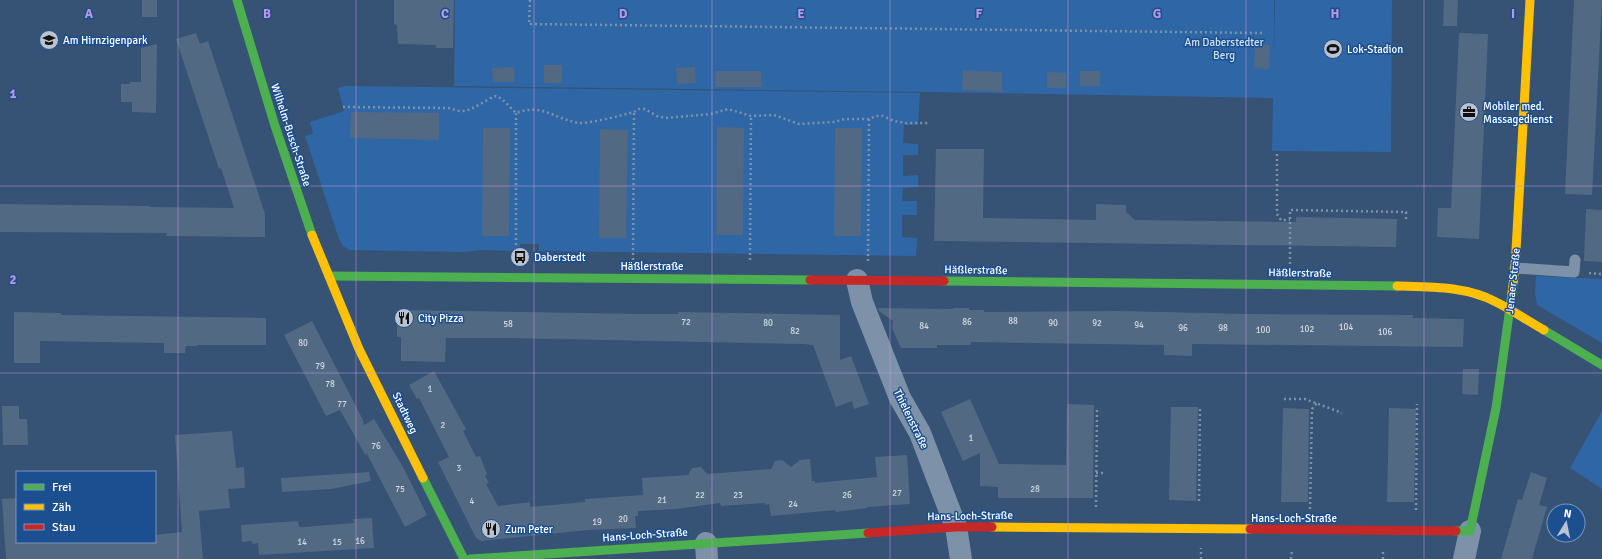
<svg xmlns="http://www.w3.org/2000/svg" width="1602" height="559" font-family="Signika,sans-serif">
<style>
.green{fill:#2f66a5}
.building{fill:#526984}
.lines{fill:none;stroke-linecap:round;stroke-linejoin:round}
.path{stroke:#7d92a8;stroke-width:2.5;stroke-dasharray:2 3;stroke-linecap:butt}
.lane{stroke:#7d92a8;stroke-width:11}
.street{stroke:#7d92a8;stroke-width:22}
.fast{stroke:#4caf50;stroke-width:9}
.slow{stroke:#ffc107;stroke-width:9}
.jam{stroke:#c62828;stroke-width:9}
.grid{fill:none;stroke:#bd96df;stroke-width:1;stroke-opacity:0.55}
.labels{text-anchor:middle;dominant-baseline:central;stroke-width:3;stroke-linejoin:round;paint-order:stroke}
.number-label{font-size:9px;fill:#d4dae0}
.poi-label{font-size:11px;fill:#fff;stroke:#1b4f8f;text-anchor:start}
.park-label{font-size:11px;fill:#cfe3fa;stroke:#1b4f8f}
.street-label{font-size:11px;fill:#fff;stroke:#1b4f8f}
.grid-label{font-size:13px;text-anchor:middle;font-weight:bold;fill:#bd96df;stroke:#1b4f8f;stroke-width:3;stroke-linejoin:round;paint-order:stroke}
</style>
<rect width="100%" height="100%" fill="#365274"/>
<!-- green -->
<path class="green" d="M455,0H1274V56L1275,0H1392L1391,152L1272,151L1273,98L929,92L454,86Z
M345,86L920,93L918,125H904L903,143L918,144V155H903V176L918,175V187L903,188L902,201H917V215H902V237L917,238L916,256L539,251V244H520V251L481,250L464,252L349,250L343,246L339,239L305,136L313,134L310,122L344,111L338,88Z
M1536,276L1602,279V343L1537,305L1535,293Z
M1602,411V489L1570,468Z"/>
<!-- building -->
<path class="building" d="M142,0H157V17H142Z
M394,0H454L453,48H436V45L398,44L397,25L394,24Z
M1444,0H1458L1457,26H1443Z
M1574,0H1602L1592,195L1565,194Z
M196,33L200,44L208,41L265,214V237L166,236L167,233L0,232V204L150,206V207L234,208L221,168L219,169L176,39Z
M1459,33L1488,34L1479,239L1437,237L1438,208H1451Z
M157,44L156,113L132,112V102H121V84H130V82H141V48Z
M1255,44L1270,45L1269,69L1254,68Z
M544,65H562V83H544Z
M514,67L515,82H493L492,68Z
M695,67L696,83L677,84L676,68Z
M963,70L1002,72V92L962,90Z
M715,71H761L762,87H715Z
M1080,71H1100V86H1080Z
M1047,72L1066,73V88H1047Z
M351,112L439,113V140L350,138Z
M717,127L744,128L743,235H716Z
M483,128H510L509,236H482Z
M835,128H862L861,236H834Z
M600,129L628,130L626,238H599Z
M936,149H984L983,218L1096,220V204L1126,205V212L1135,220L1296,222V217L1397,219L1396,247L934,241Z
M1586,209L1602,210V262L1584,261Z
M878,308L953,309V308H969V310H984V312L1119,311L1247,314L1413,315V318L1464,319L1463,347L1192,344V356L1164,355V345L971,342V345H937V348H901L892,328L893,321L879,311Z
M397,310L640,314H678V312L840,315V360L851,356L869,404L854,409L852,401L836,407L813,345L804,344L508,338H446L445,362L401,361V337H397Z
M14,312L61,313V315L266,318V345H197L198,346H186L185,353H164V343L40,341V363H14Z
M312,321L363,420L364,425L374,419L403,467L427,515L405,527L366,452V456L340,410L326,416L284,335Z
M1463,369H1479L1478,395L1462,394Z
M434,371L466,429L463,431L476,457L480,456L487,474L485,476L489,483L486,484L498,506L530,502V507L585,502V499L643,495L642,478L688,475L692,468L701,467L707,474L771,469L775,461L782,460L791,467L800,460L810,459L812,481H815V483L877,477L875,457L907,455L910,504L867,507V508L836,512L835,510L771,516L769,504L765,505V503L721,506L720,503L676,509L638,511V516H635L636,528L588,530L481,541L476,538L438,462L449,457L419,398L417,399L409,385Z
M970,399L999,464L1066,465L1067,404L1094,405L1093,498H998V487L980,486V453L963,461L941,412Z
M2,406H19V419H27L28,445H3Z
M1171,407H1198L1196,501L1169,500Z
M1283,408L1309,409L1308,502H1281Z
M1389,408L1416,409L1414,502H1387Z
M232,431L236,468L244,467L245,488L228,489L230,508L199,511L203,559H6L2,499L17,498V542H155V535L182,532L175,435Z
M369,472L371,481L331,489L282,492L281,478Z
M1531,472L1547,478L1539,505L1547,507L1532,559H1501L1518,499L1522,500Z
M372,518L374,548L259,555L258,543L252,544V541L242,542L241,525L298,521L299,527H303L354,523L353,519Z"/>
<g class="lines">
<!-- path -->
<path class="path" d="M530,0L529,24L1262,33
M343,107L449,108C453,109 457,111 461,111C471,112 486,99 496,96L502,99L516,113C543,103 554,119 579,123C588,124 623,115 634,112L639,109H645L657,116L666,118L711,114L728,109L751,116L774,115L799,124L834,122L845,119H869L876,116H883L894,121L906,123H928
M516,113V257
M1277,154V214L1281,220H1290
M633,260L634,112
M750,260L751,116
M868,261L869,119
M1290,264V210L1406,212V221
M1589,273L1602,274
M1284,399H1305L1342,413
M1096,473H1105
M1199,501L1200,407
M1096,507L1097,408
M1310,509L1312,409L1317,403
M1416,510L1417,404
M1201,559V548
M1291,559L1292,550
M1383,559V550"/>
<!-- lane -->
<path class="lane" d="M1515,268L1574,272L1575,260"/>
<!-- street -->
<path class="street" d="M857,280L862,302L900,398L920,433L956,527L961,559
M706,543L707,559
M1464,559L1470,531"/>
<!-- fast -->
<path class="fast" d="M237,0L275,126L312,235
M329,276L810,280
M944,281L1397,286
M1544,330L1602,365
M423,478L464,559
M1456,531H1470L1496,408L1512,293
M470,559L868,533"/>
<!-- slow -->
<path class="slow" d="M312,235L359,349L423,478
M1397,286C1430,287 1466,286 1496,302C1512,310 1528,321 1544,330
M1512,293L1515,268L1530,0
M992,527L1250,529"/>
<!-- jam -->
<path class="jam" d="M810,280L944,281
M1250,529L1456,531
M868,533L956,527H992"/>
</g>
<!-- grid -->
<path class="grid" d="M178,0V559M356,0V559M534,0V559M712,0V559M890,0V559M1068,0V559M1246,0V559M1424,0V559M0,186H1602M0,373H1602"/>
<!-- icons -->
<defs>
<g id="school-disc" transform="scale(1)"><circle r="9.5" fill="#b9c2ce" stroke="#1b4f8f"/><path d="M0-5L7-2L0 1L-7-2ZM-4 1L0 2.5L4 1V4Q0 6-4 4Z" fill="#111"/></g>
<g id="stadium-disc" transform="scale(1)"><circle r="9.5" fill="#b9c2ce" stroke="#1b4f8f"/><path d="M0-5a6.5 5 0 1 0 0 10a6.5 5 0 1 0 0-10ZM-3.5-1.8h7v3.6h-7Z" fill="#111"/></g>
<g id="office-disc" transform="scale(1)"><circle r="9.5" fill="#b9c2ce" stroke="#1b4f8f"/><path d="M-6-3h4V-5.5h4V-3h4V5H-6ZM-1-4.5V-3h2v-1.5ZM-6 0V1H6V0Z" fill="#111"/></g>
<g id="bus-disc" transform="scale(1)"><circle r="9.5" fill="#b9c2ce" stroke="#1b4f8f"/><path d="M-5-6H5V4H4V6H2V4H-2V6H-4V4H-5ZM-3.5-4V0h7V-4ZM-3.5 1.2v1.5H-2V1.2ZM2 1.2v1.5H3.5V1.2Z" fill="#111"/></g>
<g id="restaurant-disc" transform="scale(1)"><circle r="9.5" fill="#b9c2ce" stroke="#1b4f8f"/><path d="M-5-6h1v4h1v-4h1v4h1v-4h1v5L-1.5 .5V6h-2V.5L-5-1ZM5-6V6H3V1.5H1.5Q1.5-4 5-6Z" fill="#111"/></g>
</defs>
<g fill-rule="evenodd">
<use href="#school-disc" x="49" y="40"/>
<use href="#stadium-disc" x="1333" y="49"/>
<use href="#office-disc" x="1469" y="112"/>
<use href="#bus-disc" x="520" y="257"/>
<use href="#restaurant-disc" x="404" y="318"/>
<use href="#restaurant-disc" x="491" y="529"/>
</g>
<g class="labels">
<!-- number labels -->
<g class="number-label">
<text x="1013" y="321">88</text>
<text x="686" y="322">72</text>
<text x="967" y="322">86</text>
<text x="768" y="323">80</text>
<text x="1053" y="323">90</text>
<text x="1097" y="323">92</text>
<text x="508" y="324">58</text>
<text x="1139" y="325">94</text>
<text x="924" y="326">84</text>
<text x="1346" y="327">104</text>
<text x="1183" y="328">96</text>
<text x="1223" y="328">98</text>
<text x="1307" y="329">102</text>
<text x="1263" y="330">100</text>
<text x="795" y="331">82</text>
<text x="1385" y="332">106</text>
<text x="303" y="343">80</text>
<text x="320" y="366">79</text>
<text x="330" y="384">78</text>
<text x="430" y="389">1</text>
<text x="342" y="404">77</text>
<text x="443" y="425">2</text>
<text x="971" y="438">1</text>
<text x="376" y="446">76</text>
<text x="459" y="468">3</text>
<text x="400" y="489">75</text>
<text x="1035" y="489">28</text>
<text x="897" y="493">27</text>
<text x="700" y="495">22</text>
<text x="738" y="495">23</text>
<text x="847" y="495">26</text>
<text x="662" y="500">21</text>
<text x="472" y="501">4</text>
<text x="793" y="504">24</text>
<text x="623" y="519">20</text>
<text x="597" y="522">19</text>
<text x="360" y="541">16</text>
<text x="302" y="542">14</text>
<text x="337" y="542">15</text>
</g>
<!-- poi labels -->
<g class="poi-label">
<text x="63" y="40">Am Hirnzigenpark</text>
<text x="1347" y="49">Lok-Stadion</text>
<text x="1483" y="106">Mobiler med.<tspan x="1483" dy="13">Massagedienst</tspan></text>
<text x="534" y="257">Daberstedt</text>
<text x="418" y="318">City Pizza</text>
<text x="505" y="529">Zum Peter</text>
</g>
<!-- park labels -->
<g class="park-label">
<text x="1224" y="42">Am Daberstedter<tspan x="1224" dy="13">Berg</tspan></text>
</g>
<!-- street labels -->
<g class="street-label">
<text transform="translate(291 135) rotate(72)">Wilhelm-Busch-Straße</text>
<text x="652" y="266">Häßlerstraße</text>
<text transform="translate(976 270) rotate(1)">Häßlerstraße</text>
<text transform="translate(1300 273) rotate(1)">Häßlerstraße</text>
<text transform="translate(1513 281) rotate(-84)">Jenaer Straße</text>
<text transform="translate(405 413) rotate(64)">Stadtweg</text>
<text transform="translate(911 419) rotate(64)">Thielenstraße</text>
<text transform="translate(970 516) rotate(-1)">Hans-Loch-Straße</text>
<text x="1294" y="518">Hans-Loch-Straße</text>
<text transform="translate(645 535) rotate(-4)">Hans-Loch-Straße</text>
</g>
</g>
<g class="grid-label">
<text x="89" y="18">A</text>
<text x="267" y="18">B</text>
<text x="445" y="18">C</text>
<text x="623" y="18">D</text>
<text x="801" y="18">E</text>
<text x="979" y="18">F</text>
<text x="1157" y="18">G</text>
<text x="1335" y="18">H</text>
<text x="1513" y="18">I</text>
<text x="13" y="98">1</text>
<text x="13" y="284">2</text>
</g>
<!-- legend -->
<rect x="16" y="471" width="140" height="72" fill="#1b4f8f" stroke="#7695bc"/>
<rect x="24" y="484" width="20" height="6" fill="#4caf50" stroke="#7695bc"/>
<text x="52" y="491" font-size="12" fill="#ffffff">Frei</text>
<rect x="24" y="504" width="20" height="6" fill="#ffc107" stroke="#7695bc"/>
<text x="52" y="511" font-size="12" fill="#ffffff">Zäh</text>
<rect x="24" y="524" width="20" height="6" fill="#c62828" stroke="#7695bc"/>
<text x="52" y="531" font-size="12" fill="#ffffff">Stau</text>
<!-- north arrow -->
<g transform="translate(1566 523) rotate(10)"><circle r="19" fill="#1b4f8f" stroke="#7695bc"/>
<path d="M0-3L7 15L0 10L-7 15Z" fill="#b9c2ce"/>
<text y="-6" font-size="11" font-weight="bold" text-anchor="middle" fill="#ffffff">N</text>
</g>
</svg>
